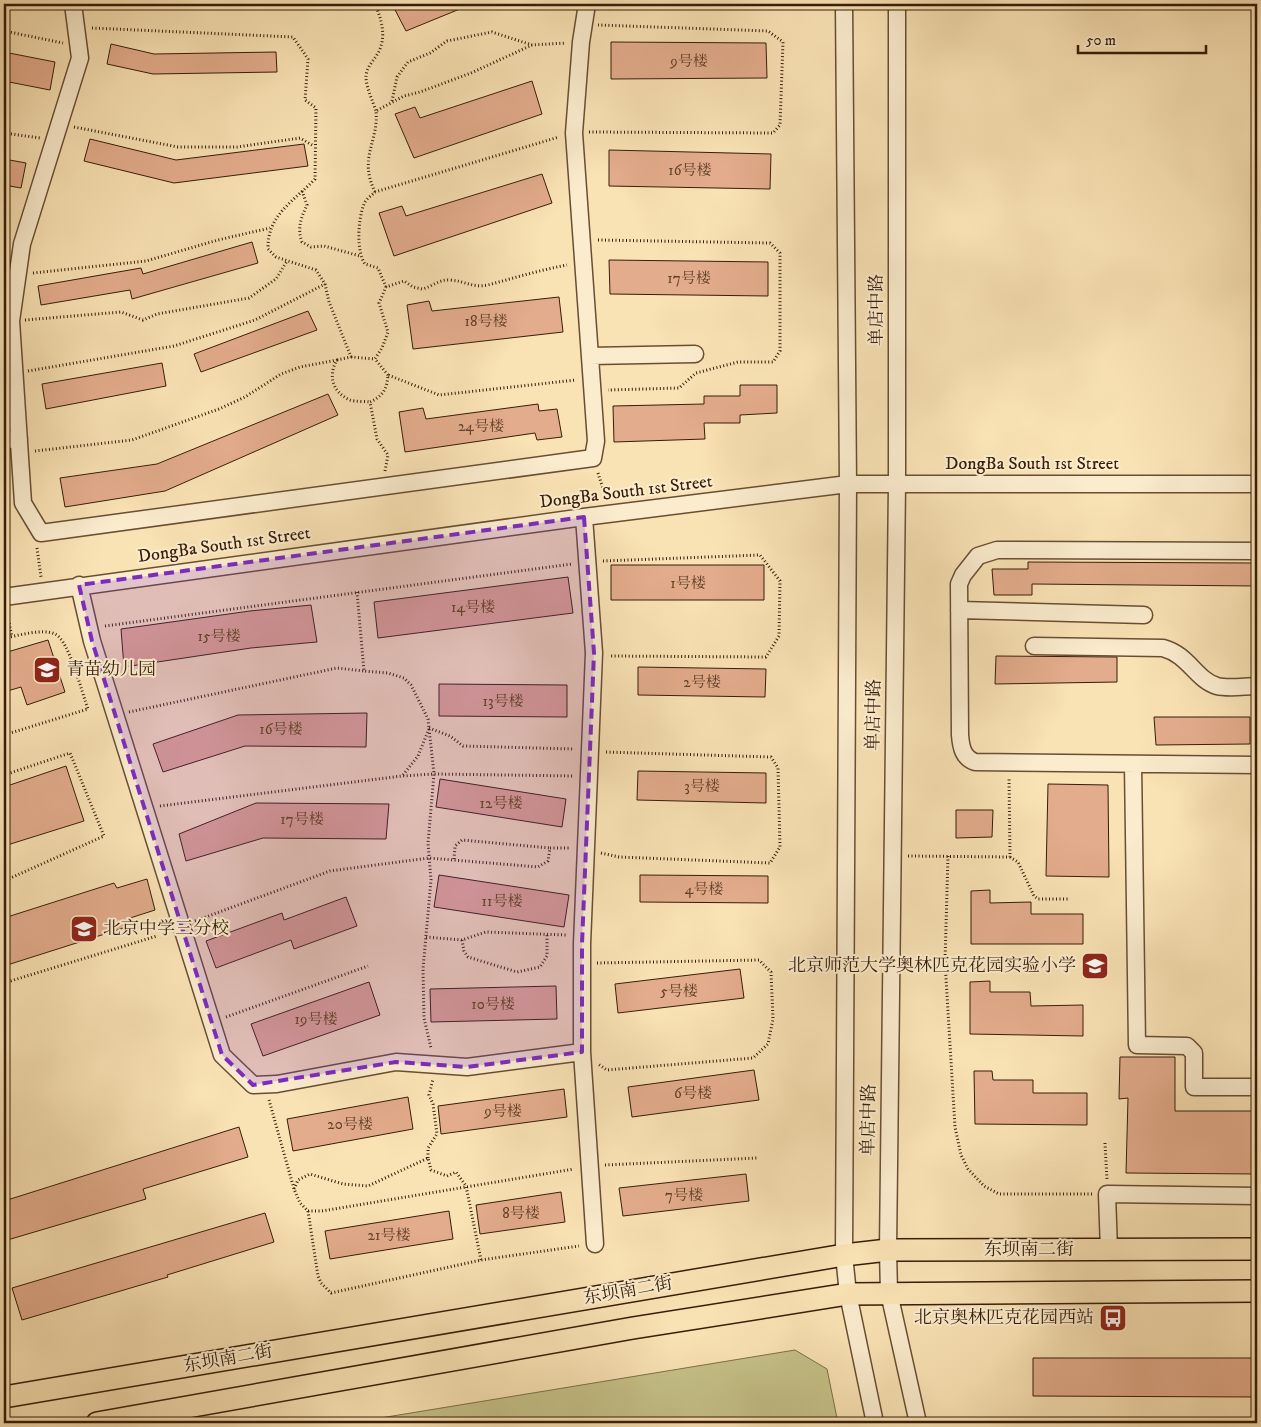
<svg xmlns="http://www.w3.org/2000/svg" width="1261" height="1427" font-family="'IM FELL DW Pica','Noto Serif SC',serif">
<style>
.green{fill:#c5c188;stroke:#7e6f48}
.building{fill:#e3ac8c;stroke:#371d08}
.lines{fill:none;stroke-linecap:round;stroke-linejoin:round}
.minor-casing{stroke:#684e33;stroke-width:19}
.major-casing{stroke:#371d08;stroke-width:24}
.path{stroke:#371d08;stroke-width:3;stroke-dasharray:1 2.5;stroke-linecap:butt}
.minor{stroke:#fbecce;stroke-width:16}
.major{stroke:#f9e2b4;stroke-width:21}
.marked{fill:#7b2cbf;fill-opacity:0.2;stroke:#7b2cbf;stroke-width:4;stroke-dasharray:10 6;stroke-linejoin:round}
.labels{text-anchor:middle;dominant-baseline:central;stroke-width:4;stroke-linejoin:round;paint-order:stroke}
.number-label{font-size:15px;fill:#624129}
.street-label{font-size:18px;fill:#371d08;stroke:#fbecce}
.poi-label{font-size:18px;fill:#371d08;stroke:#fbecce;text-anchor:start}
</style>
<rect width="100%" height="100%" fill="#f9e2b4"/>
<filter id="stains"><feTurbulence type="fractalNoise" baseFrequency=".004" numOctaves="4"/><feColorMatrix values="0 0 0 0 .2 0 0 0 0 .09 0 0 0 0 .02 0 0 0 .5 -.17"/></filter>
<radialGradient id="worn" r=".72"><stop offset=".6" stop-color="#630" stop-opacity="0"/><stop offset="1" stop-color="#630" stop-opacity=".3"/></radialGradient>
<!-- green -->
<path class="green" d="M795,1350L827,1369L838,1423H350Z"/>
<!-- building -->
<path class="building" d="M392,4H472L406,31Z
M611,42L766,43L767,78L611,79Z
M111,44L154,54L276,52L277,72L153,74L107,64Z
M4,52L55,62L50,90L4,81Z
M532,81L542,114L414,158L395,114L415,107L420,118Z
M90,139L176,160L304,144L308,166L174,183L84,161Z
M609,150L771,154L770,189L609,186Z
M4,159L26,163L21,188L4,185Z
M542,174L552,203L394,256L379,213L402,206L406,216Z
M252,242L258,263L132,299L130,290L41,305L38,286L141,268L143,274Z
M609,260L768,262V296L610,294Z
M559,297L563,332L413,349L407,305L429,301L432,311Z
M308,311L317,330L201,372L194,354Z
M162,363L166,386L46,409L42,384Z
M740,385H777V413L740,415V423H704L705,439L614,442L613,406L704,404V396H740Z
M328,394L338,415L165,491L65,507L60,478L157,464Z
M538,404L539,411L557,409L562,437L537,440L535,433L405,452L399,412L423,408L426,419Z
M1028,562L1257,563V586L1032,584V595H994L992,569H1028Z
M611,565H764V600H611Z
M568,577L573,613L378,638L374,602Z
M311,605L317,642L251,648L124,667L121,629L250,611Z
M48,640L65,692L27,705L21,687L4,692V653Z
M996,656L1117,657V682L995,684Z
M638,667L766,669L765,697L638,695Z
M439,684L567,685V717L439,716Z
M367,713L366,747L245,746L163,772L153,744L238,715Z
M1154,717H1250V744L1156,745Z
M66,766L84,821L4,846V787Z
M638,771L766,773V803L637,800Z
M440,779L566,799L562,827L436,807Z
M1048,784L1108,785L1109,877L1046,876Z
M256,803L389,804L386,839L263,838L186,861L179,834Z
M956,810H993L992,837L956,838Z
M439,875L569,895L564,927L434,907Z
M640,875L768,876V903L640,902Z
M147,879L155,910L127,919L130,926L4,966V918L114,883L117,888Z
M990,890V903L1031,902V914H1083V944H971V891Z
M346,897L357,926L294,949L291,940L216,968L206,941L282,913L284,920Z
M740,969L744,998L618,1013L615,984Z
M990,981V992H1030L1031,1006L1083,1005V1036L970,1034V982Z
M369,982L380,1015L263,1056L251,1024Z
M556,986L557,1019L431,1022L430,989Z
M1120,1057H1175V1111H1257V1174L1126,1173L1128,1098L1119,1099Z
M754,1070L759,1100L632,1117L628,1087Z
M974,1071H992L993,1080H1033V1093H1087V1125L975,1124Z
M564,1089L567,1117L441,1134L438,1106Z
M408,1097L413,1129L293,1151L287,1119Z
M239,1127L248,1157L143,1189L146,1199L4,1241V1201Z
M746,1174L749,1201L623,1216L619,1188Z
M561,1192L565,1222L480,1234L476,1205Z
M449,1211L453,1239L330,1259L325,1231Z
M265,1213L274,1242L167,1275L168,1277L22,1320L12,1288Z
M1033,1358H1257V1397L1033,1396Z"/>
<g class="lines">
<!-- minor casing -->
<g class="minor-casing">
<path id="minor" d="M73,4L80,58L22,244L11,321L23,503L41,533L593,458L596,441L574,133L581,42L587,4
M844,4L848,484L844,1255L848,1294L875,1423
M897,4V484L888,1250L889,1293L918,1423
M590,356L695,354
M4,440L19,439
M1257,551L997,550L978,556L963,575L959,584L960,735C961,747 963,758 975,762L1257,765
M79,585L92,641L222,1055L253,1085L277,1084L396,1062L467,1067L582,1052V944L594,653L584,517
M4,597L584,517L848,484H1257
M959,610L1144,615
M1034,646L1163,648C1189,655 1196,680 1217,686C1229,689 1245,686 1257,686
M1133,764L1137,1045L1187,1046L1194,1053V1087H1257
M582,1052L595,1244
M1109,1250L1107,1194L1257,1196"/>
</g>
<!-- major casing -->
<g class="major-casing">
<path id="major" d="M4,1397L844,1255L888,1250L1257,1249
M97,1423L633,1328L848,1294L1257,1291"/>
</g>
<!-- path -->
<path class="path" d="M375,4C381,18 386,34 380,49C376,59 366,66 366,77C366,87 373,102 376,111
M92,28L293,37L308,59L305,100L316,108L315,179C294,201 267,215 268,249L276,257L316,270L325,284L329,302L351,357L337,360
M4,31L63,43
M392,101L397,77L408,62L430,53L447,41L492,32L532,45
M74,127L178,147H237L300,138L314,146
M589,132L773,133L780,125L783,42L768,31L598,25
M4,133L40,138
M302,191L307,205C301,218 297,228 302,242L311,247L324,246L360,256
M375,192C358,157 379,142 376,111L404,96L420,92L471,73L532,45L566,43
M598,240L770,243L780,253V351L773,362H738L696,373L679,388L608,390
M33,273L146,261L218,240L270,228
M386,287L378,268L365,264C356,251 358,219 364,204C366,199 371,196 375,192L559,137
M25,320L121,312L143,320L157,314L249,298L276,279L287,261
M351,357L375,359
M28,371L174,346L255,320L325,284
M388,375L375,359L382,348L388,332L379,303L386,287L404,281L413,287L422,289C432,287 439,279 450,280C465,281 472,288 488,285C514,278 540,270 567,265
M35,451L132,440L219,409L245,397L281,374L300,367L337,360C328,375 332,392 350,400C355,402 364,401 370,402
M385,471L388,455L377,439L370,402C383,396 387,389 388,375L439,395L576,380
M598,473L606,498
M37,548L41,577
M603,561L760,555L780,581L779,636L766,657L609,656
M357,592L364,671L388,673L404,678L411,685L428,719L434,774L428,843L431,880L423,969L424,1018L431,1048
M7,613L12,637
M105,626L572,564
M4,638C18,636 42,628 55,634C69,640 82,693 88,709L4,735
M129,712L337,668L364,671
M429,728L450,736L463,746L574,749
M4,775L70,753L104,836L4,881
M403,775L418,756L429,729
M160,806L402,776L434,774L574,776
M601,853L619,857L770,863L780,847L778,768L771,757L605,752
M908,856L1010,857L1009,777
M948,856L945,962L955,1127L961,1155L968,1169L984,1186L999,1194H1092
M1010,857L1018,862L1034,896L1038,899H1070
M454,859L455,846L462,840L550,848
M195,921L330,871L429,858L538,867L548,861L550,848H570
M426,937L462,940L486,932L566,935
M462,940L464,951L468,957L517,972L540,967L547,956V934
M597,963L759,960L771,972L773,1019L768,1044L753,1058L607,1070L598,1064
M4,983L157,936
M226,1017L368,966
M269,1100L294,1189L300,1203L308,1211H322L574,1169
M1105,1143L1107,1180
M428,1158V1148L437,1134L433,1104L429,1095L433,1079
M605,1165L757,1158
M294,1189L298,1180L310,1174L343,1184L368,1186L428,1158L431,1170L447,1176L456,1172L466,1186L481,1260
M308,1211L318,1276L321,1283L331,1293L481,1260L579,1246"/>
<!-- minor -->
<use href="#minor" class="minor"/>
<!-- major -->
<use href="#major" class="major"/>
</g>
<!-- marked area -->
<path class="marked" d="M584,517L594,653L582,944V1052L467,1067L396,1062L253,1085L222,1055L92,641L79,585Z"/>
<!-- icons -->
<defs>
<g id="school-square" transform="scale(1.4375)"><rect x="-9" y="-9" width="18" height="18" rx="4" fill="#8f2418" stroke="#fbecce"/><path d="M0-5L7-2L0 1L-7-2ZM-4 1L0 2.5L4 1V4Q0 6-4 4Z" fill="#fff"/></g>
<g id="bus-square" transform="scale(1.4375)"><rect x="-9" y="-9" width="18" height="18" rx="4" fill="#8f2418" stroke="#fbecce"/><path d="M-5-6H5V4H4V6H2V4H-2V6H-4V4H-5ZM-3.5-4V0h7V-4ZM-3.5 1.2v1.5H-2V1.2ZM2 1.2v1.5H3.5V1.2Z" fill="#fff"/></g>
</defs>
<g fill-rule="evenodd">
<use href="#school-square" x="47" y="670"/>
<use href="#school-square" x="84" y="929"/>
<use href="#school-square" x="1095" y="966"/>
<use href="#bus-square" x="1113" y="1318"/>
</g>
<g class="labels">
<!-- number labels -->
<g class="number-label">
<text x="689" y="61">9号楼</text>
<text x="690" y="170">16号楼</text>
<text x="689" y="278">17号楼</text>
<text x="486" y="321">18号楼</text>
<text x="481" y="426">24号楼</text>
<text x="688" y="583">1号楼</text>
<text x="473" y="607">14号楼</text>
<text x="219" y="636">15号楼</text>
<text x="702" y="682">2号楼</text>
<text x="503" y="701">13号楼</text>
<text x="281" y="729">16号楼</text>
<text x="702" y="786">3号楼</text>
<text x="501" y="803">12号楼</text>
<text x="302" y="819">17号楼</text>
<text x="704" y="889">4号楼</text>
<text x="502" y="901">11号楼</text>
<text x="679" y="991">5号楼</text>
<text x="493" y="1004">10号楼</text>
<text x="316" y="1019">19号楼</text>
<text x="693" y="1093">6号楼</text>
<text x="503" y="1111">9号楼</text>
<text x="350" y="1124">20号楼</text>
<text x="684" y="1195">7号楼</text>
<text x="521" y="1213">8号楼</text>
<text x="389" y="1235">21号楼</text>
</g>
<!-- street labels -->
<g class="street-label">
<text transform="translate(877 310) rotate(-90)">单店中路</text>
<text x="1032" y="464">DongBa South 1st Street</text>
<text transform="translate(626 492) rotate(-7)">DongBa South 1st Street</text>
<text transform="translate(224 545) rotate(-8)">DongBa South 1st Street</text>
<text transform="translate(874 715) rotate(-89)">单店中路</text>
<text transform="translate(869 1120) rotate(-89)">单店中路</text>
<text x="1029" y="1250">东坝南二街</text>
<text transform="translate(628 1291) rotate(-10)">东坝南二街</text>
<text transform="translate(228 1359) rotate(-10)">东坝南二街</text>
</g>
<!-- poi labels -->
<g class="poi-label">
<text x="66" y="670">青苗幼儿园</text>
<text x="103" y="929">北京中学三分校</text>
<text x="1076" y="966" text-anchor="end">北京师范大学奥林匹克花园实验小学</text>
<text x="1094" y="1318" text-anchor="end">北京奥林匹克花园西站</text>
</g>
</g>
<!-- margin -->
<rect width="1261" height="1427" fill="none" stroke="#f9e2b4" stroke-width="20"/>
<rect x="5" y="5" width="1251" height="1417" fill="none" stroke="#371d08" stroke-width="2.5"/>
<rect x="10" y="10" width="1241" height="1407" fill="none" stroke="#371d08"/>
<!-- scale -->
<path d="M1078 45v8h128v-8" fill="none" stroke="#371d08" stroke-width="2.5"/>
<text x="1086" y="45" font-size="15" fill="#371d08" stroke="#fbecce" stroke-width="4" paint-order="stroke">50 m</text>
<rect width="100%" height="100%" filter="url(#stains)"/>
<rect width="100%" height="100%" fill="url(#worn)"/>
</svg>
